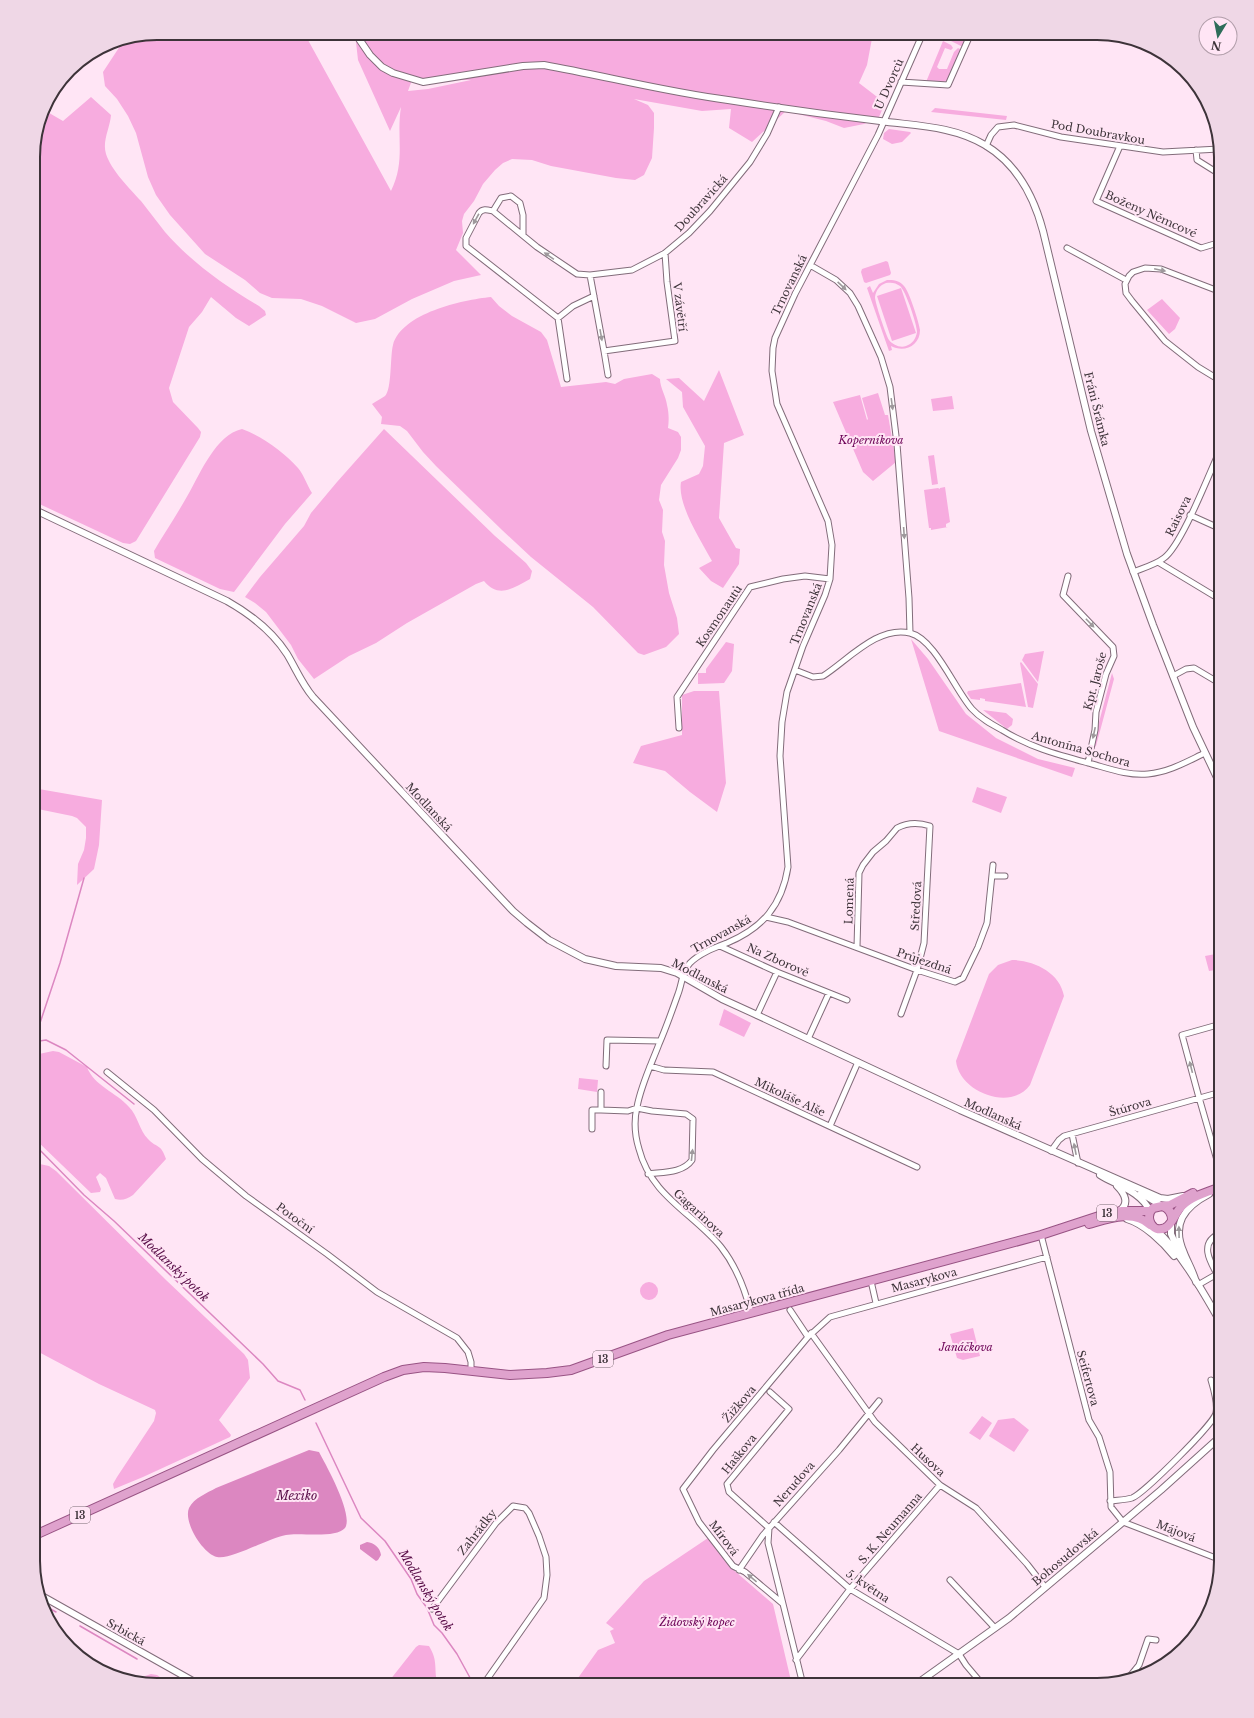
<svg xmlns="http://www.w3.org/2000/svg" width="1254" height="1718" font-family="'Libre Baskerville',serif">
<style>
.green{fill:#f7acdf;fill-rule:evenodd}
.water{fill:#dc87c1}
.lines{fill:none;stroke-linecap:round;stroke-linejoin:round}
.stream{stroke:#dc87c1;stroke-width:1.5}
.minor-casing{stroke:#826c7a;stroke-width:7}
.tertiary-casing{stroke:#826c7a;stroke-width:8}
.primary-casing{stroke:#985384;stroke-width:10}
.minor{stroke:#fff;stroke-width:5}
.tertiary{stroke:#fff;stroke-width:6}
.primary{stroke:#dfa2cd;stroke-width:8}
.oneway{fill:#9e999c}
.labels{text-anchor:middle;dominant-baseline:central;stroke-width:4;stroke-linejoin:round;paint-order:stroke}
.shield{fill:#ffe5f5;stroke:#776871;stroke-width:1}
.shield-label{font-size:10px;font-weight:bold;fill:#3d3339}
.street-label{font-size:11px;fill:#3d3339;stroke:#ffe5f5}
.park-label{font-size:11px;font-style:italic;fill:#6e0558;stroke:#ffe5f5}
.water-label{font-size:12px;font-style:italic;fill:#5a0f49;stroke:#ffe5f5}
.rim{fill:none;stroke:#3d3339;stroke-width:2}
</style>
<rect width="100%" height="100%" fill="#ffe5f5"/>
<!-- green -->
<path class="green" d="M157,33H216L308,40L391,191C406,160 396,138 401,107L390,131L358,60L355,33H873L867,65L859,83L885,103L879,117L864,124L844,128L826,121L786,111L752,142L729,128L731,109L702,111L634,99L648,105L654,113V128L652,158L644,175L635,180L616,178L551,166L532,160L512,159L503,163L495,170L483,184L474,201L464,214L462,221L463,233L456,250L481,275L454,281L412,299L375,319L356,323L322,306L301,299L272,298L260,293L245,280L205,254L170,215L156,195L148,177L136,133L128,116L117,99L105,86L103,72L124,40ZM412,80H471L428,89L408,91Z
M947,33H969L963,47L945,38Z
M943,41L951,45L953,48L951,50L945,48L937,67L939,69H947L954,52L958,48L962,50L947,80L944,82H926Z
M91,97L111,115C110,128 102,141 106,154C111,170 130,189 141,201C149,211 157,222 165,232C191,262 225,286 259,306L265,311L266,315L249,326L236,318L211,297L202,312L189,327L169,388L173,402L198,428L201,432L200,437L136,541L130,544L123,543L33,501V149L44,110L63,121Z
M935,108L1007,116L1006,120L931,112Z
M889,129L910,132L911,133L902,142L892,144L883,139L884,133Z
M886,261L888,262L891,273L890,275L866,283L864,282L861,272L862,269Z
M887,280C893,280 899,280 904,286C909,291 919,322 920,330C920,346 904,353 891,346L892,350L889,351L867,288L870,286L873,293L879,284ZM886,283C892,282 896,283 900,286C906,291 917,325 917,332C916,339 912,344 906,346C900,348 893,345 889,340C886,335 875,303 875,297C876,290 880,285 886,283Z
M901,288L916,333L892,341L877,296Z
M491,297L499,306L512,316L541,332L547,340L561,387L606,382L615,384L624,379L652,374L660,379C660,388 666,396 667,405C669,413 669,421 668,428L678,432L681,437V450L678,458L661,485L659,500L663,510L662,532L665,541L664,565L669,593L677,618L679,634L666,647L644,655L638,653L593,607L531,557L502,530L436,466L423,452L407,431L400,426L381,424L382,417L372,404C376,401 381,399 385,396C392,389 390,356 393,345C402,313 462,300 491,297Z
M1162,299L1180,318L1175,329L1169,334L1147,310Z
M719,370L744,435L724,443L719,518L736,548L740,549L739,564L723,588L711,581L699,568L712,561C701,541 677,504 681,482L699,474L703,466L705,446L683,407L682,392L666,379L679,378L704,401Z
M878,393L885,415H888L896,462L873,481L863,472L833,402L860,395L867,420L868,419L862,398Z
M952,396L954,409L933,411L931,399Z
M242,429C262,436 284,452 298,468C304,475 307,485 312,493L285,524L234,592L220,589L155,558L154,551C165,532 178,513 189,493C201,472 216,435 242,429Z
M384,429L495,536L526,563L532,571L530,579C513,588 499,599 484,581L476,584L407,623L376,643L349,656L314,679L298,659L291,645L266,612L255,603L245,597L260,577L304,526L311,513L337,482Z
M934,455L938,484L932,485L928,456Z
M945,487L950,522L946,524V527H948L931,530V528H929L924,490L938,488L940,489V488Z
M911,639L928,659L966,714L996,738L1038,759L1075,768L1072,777L939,731Z
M726,642L734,644L732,671L724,683L698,684V673H706V669Z
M1044,651L1038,682L1022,660L1025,654Z
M1021,662L1038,684L1033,708L1028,707L1020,663Z
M1112,673L1114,679L1096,746L1092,749Z
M1021,683L1026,707L985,701V699L980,698V700L971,699L967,693L968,691Z
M694,691H719L726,783L717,812L690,792L665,771L633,763L641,746L682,735V695Z
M983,710L1006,713L1013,719L1012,725L1007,729Z
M977,787L1007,797L1001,813L972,802Z
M33,788L102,800L99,845L94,869L77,885L78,864L84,850L86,838V827L77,818L72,816L33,808Z
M1221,953V969L1209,971L1205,956Z
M1012,960C1033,960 1060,972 1064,996L1030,1085C1011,1112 959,1092 956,1061L989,974L998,965Z
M724,1009L751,1023L744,1037L719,1025Z
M53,1051L59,1052L87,1067C94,1086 116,1092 129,1107C138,1116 139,1130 148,1139C156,1148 161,1143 166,1159L133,1195C127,1199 122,1201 115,1199L106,1178L100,1173L96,1177L101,1189L100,1192L91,1193L33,1137V1061L39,1054Z
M579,1078L598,1080L597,1092L578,1089Z
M35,1163L49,1166L56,1171L166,1280L244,1354L248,1360L250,1378L219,1420L231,1435L230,1437L143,1477L114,1489L113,1484L117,1477L154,1421L156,1413L155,1410L99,1384L33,1349V1167Z
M640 1291a9 9 0 1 1 18 0a9 9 0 1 1-18 0Z
M973,1328L980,1356L963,1360L957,1358L950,1334Z
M982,1416L992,1423L980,1440L969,1433Z
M1014,1418L1029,1430L1014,1452L989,1436L998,1420Z
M708,1538L729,1566L773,1604L792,1685H573L598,1650L615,1643L610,1631L614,1629L606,1623L644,1581Z
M419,1645L429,1646C439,1662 433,1670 438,1685H386L416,1647Z
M151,1674L157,1675L172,1685H149L141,1682L145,1676Z"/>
<!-- water -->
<path class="water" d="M309,1450L319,1452C326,1465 354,1515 345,1528C336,1539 299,1532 286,1535C268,1538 232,1560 217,1557C203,1554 183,1522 189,1508C194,1498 207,1493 216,1488Z
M367,1542C374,1543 380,1547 381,1555L378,1560L376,1561L360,1549V1545Z"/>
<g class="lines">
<!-- stream -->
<path class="stream" d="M40,1023L60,963L84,878
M33,1036L38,1026
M33,1042L46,1040L66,1050L134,1104
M33,1143L84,1195L114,1221L263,1364L278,1381L300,1390L305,1400
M316,1423L361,1518L385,1541L411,1579L417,1594L427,1608L434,1625L442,1633L457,1654L474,1685
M45,1606L56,1612
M80,1626L137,1659"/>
<!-- minor casing -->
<g class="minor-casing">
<path id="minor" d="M901,82L948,85L971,33
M986,146L991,135L998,127L1014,125L1061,137L1163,152L1219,149
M1120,146L1096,201L1201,248L1221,242
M1196,150L1197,160L1221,175
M493,211L501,198L511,196L520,203L523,215V235
M1067,248L1126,280
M810,265L836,280L850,293L858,306L881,357L890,387L897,444L909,598L910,633
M590,275L604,351L675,341L667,282L665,253
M594,296L573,306L558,318L466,246V238L479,213C483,208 488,210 493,211L537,247L577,274L590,275L632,270L665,253L689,233L710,211L750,162L767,134L779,107
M558,318L567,379
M604,351L608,375
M1221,381L1198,367L1165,341L1132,301L1126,293L1125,284L1129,276L1133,272L1145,268L1161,269L1221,292
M1190,515L1221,529
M1158,562L1221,600
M1133,572C1143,568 1155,565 1164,558C1182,545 1210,471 1221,448
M1068,576L1063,595L1113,647L1114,656L1106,674L1096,712L1095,730L1088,763
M795,670L813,677L823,676C847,661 878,625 910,633C935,639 955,690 972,709C980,718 991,724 1002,730C1031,748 1059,755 1092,764C1110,769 1129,776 1148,774C1169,772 1186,762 1205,753
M1173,676L1186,669L1194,668L1221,684
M679,728L677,697L750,587L783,579L805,576L830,579
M992,876H1005
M766,917L788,922L917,970L955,982L963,978L978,947L987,923L993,865
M720,946L777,972L847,1000
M857,947L859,873L863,865L873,852L886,841L897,828C908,822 918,822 930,826L924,943L917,970L901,1014
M757,1015L777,972
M808,1039L829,993
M606,1066L607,1040L660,1041
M650,1066L664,1070L713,1072L917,1167
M107,1072L154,1110L202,1159L246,1196L327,1254L377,1292L457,1338L468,1352L471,1362V1371
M601,1092V1110L628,1111L637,1108L652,1111L686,1114L693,1119L692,1160C683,1173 663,1172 648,1174
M830,1126L858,1062
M592,1129V1110H601
M1072,1134L1078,1163
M1051,1151L1059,1140L1064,1136L1221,1092
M1221,1174L1198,1094L1182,1035L1221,1024
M1041,1235L1089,1420L1099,1437L1110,1472L1111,1507L1123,1522L1221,1560
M871,1281L876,1303
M1221,1281C1212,1265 1196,1243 1221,1233
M1198,1285L1217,1274
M790,1310L808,1337
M751,1313C745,1289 736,1266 721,1247C693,1213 651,1196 639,1149C635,1136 634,1120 637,1107C641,1085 651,1065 659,1044C666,1028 672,1011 678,994C682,984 682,971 690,963C700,953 714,948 727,943C763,928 782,905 788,867L780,756L782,722L787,692L803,646L825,595L830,579L832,545L828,521L777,404L772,371L773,348L775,338L795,294L878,135L923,33
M811,1333L875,1422L940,1485L976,1508L1027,1564L1045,1587
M770,1392L789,1409L727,1484L729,1492L769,1528L768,1543L803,1685
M1110,1501C1117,1500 1125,1500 1132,1498C1143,1494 1214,1424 1216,1413C1218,1403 1214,1390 1211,1380
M774,1522L850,1589L959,1654L966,1665L983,1685
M739,1570L763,1535L839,1450L879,1401
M950,1580L995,1628
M782,1603L745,1572L733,1566L699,1522L683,1489L713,1450L808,1337L830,1317L1047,1257
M432,1609L496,1523L513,1506L525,1508L529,1513L539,1536L546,1557L547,1575L544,1598L483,1685
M796,1660L850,1589L940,1485
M1135,1670L1143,1672
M1130,1676L1139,1665L1148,1639L1156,1640"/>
</g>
<!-- tertiary casing -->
<g class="tertiary-casing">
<path id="tertiary" d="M355,33L370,55L382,67L393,73L423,82L523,66L544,65C605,76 666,92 728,100C779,108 830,115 880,121C917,126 953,126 985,145C1017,164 1034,197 1043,231L1091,431L1127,554L1153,625L1193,727L1221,786
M33,509L227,601C250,614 272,631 287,654C296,669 302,684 313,697L513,911L527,923L549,940L585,959L616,966L661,968L677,973L722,999L757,1015L960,1110L1160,1198L1168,1199L1183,1196
M1100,1175C1118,1186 1140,1191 1150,1211
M1117,1186C1125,1194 1130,1204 1119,1211
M1141,1193L1162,1206
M1127,1219C1144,1224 1163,1242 1174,1256
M1171,1222V1234L1180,1254
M1155,1229C1181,1252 1203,1292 1221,1323
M1196,1282C1193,1271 1188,1263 1184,1253C1171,1224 1184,1207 1209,1194
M42,1596L200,1685
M915,1685L1009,1618L1161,1490L1221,1436"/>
</g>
<!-- primary casing -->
<g class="primary-casing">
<path id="primary" d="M1164,1206L1170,1205L1193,1193
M1172,1220C1172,1213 1169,1208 1162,1206L1153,1208C1144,1217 1152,1234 1165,1228C1173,1224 1175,1212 1182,1206C1192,1196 1208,1192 1221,1187
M1089,1224C1107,1219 1134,1209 1150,1225
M33,1536L384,1377L403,1370L424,1367L445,1368L510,1375L547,1373L571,1370L668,1335L1041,1235L1105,1214L1122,1211H1150"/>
</g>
<!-- minor -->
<use href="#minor" class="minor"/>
<!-- tertiary -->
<use href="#tertiary" class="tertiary"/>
<!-- primary -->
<use href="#primary" class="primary"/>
</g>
<!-- one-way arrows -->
<defs><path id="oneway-solid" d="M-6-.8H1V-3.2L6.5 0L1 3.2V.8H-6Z"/></defs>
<g class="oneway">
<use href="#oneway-solid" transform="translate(476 219) rotate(119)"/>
<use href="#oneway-solid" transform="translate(549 256) rotate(-145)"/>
<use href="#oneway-solid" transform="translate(1160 270) rotate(12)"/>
<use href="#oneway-solid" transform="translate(842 286) rotate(43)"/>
<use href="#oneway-solid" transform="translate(601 335) rotate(80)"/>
<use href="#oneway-solid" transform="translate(892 404) rotate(82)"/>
<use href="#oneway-solid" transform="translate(904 533) rotate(86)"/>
<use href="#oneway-solid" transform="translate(1090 623) rotate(46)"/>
<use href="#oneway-solid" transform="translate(1094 733) rotate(102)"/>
<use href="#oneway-solid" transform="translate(1191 1067) rotate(-104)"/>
<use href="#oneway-solid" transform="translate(1075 1149) rotate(-101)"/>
<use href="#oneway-solid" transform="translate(692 1155) rotate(-84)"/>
<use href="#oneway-solid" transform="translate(1179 1232) rotate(-91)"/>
<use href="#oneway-solid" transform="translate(752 1578) rotate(-140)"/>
</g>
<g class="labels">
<!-- shield labels -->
<g class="shield">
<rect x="1097" y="1205" width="20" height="16" rx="3"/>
<rect x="593" y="1351" width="20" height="16" rx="3"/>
<rect x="70" y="1507" width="20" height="16" rx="3"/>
</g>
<g class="shield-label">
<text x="1107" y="1213">13</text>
<text x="603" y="1359">13</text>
<text x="80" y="1515">13</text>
</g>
<!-- street labels -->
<g class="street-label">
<text transform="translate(889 84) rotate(-66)">U Dvorců</text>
<text transform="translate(1098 132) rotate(10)">Pod Doubravkou</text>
<text transform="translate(701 203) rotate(-48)">Doubravická</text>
<text transform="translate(1151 214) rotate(24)">Boženy Němcové</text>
<text transform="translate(789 285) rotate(-64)">Trnovanská</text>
<text transform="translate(680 307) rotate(83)">V závětří</text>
<text transform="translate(1097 409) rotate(76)">Fráni Šrámka</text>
<text transform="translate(1178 516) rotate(-64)">Raisova</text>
<text transform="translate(806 614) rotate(-68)">Trnovanská</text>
<text transform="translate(719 616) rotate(-56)">Kosmonautů</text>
<text transform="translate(1095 681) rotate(-75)">Kpt. Jaroše</text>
<text transform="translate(1081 749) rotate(16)">Antonína Sochora</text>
<text transform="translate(429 807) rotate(47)">Modlanská</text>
<text transform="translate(849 901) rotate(-88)">Lomená</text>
<text transform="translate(916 906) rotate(-87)">Středová</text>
<text transform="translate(721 934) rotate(-29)">Trnovanská</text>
<text transform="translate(778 960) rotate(24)">Na Zborově</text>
<text transform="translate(924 961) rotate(19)">Průjezdná</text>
<text transform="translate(700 976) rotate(27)">Modlanská</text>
<text transform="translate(790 1097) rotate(25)">Mikoláše Alše</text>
<text transform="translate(1130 1107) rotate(-16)">Štúrova</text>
<text transform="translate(993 1114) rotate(24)">Modlanská</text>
<text transform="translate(699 1213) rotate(43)">Gagarinova</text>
<text transform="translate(295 1218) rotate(36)">Potoční</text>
<text transform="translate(924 1280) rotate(-15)">Masarykova</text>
<text transform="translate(757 1300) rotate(-15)">Masarykova třída</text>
<text transform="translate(1088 1378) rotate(75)">Seifertova</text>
<text transform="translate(739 1404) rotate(-50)">Žižkova</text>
<text transform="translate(739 1454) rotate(-51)">Haškova</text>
<text transform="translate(928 1460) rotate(43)">Husova</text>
<text transform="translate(794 1484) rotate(-49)">Nerudova</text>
<text transform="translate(890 1528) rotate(-49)">S. K. Neumanna</text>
<text transform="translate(1176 1531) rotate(21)">Májová</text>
<text transform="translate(477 1532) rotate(-52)">Zahrádky</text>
<text transform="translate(724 1538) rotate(53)">Mírová</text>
<text transform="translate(1065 1557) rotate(-40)">Bohosudovská</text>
<text transform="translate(868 1586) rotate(34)">5. května</text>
<text transform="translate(126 1632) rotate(29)">Srbická</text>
</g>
<!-- park labels -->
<g class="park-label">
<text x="871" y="440">Koperníkova</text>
<text x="966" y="1347">Janáčkova</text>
<text x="697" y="1622">Židovský kopec</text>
</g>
<!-- water labels -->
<g class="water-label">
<text transform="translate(174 1267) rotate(44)">Modlanský potok</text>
<text x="297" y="1495">Mexiko</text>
<text transform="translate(426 1590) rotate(59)">Modlanský potok</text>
</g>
</g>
<!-- crop -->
<path d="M0 0H1254V1718H0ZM157 40H1097A117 117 0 0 1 1214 157V1561A117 117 0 0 1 1097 1678H157A117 117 0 0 1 40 1561V157A117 117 0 0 1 157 40Z" fill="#efd7e6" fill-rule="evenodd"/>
<path class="rim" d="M157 40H1097A117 117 0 0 1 1214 157V1561A117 117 0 0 1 1097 1678H157A117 117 0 0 1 40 1561V157A117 117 0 0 1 157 40Z"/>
<!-- north arrow -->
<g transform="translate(1218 36) rotate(190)"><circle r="19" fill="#ffe5f5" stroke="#b19eaa"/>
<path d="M0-3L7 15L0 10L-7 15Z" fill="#2e6d5a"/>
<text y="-6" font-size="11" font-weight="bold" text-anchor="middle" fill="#3d3339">N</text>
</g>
</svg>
